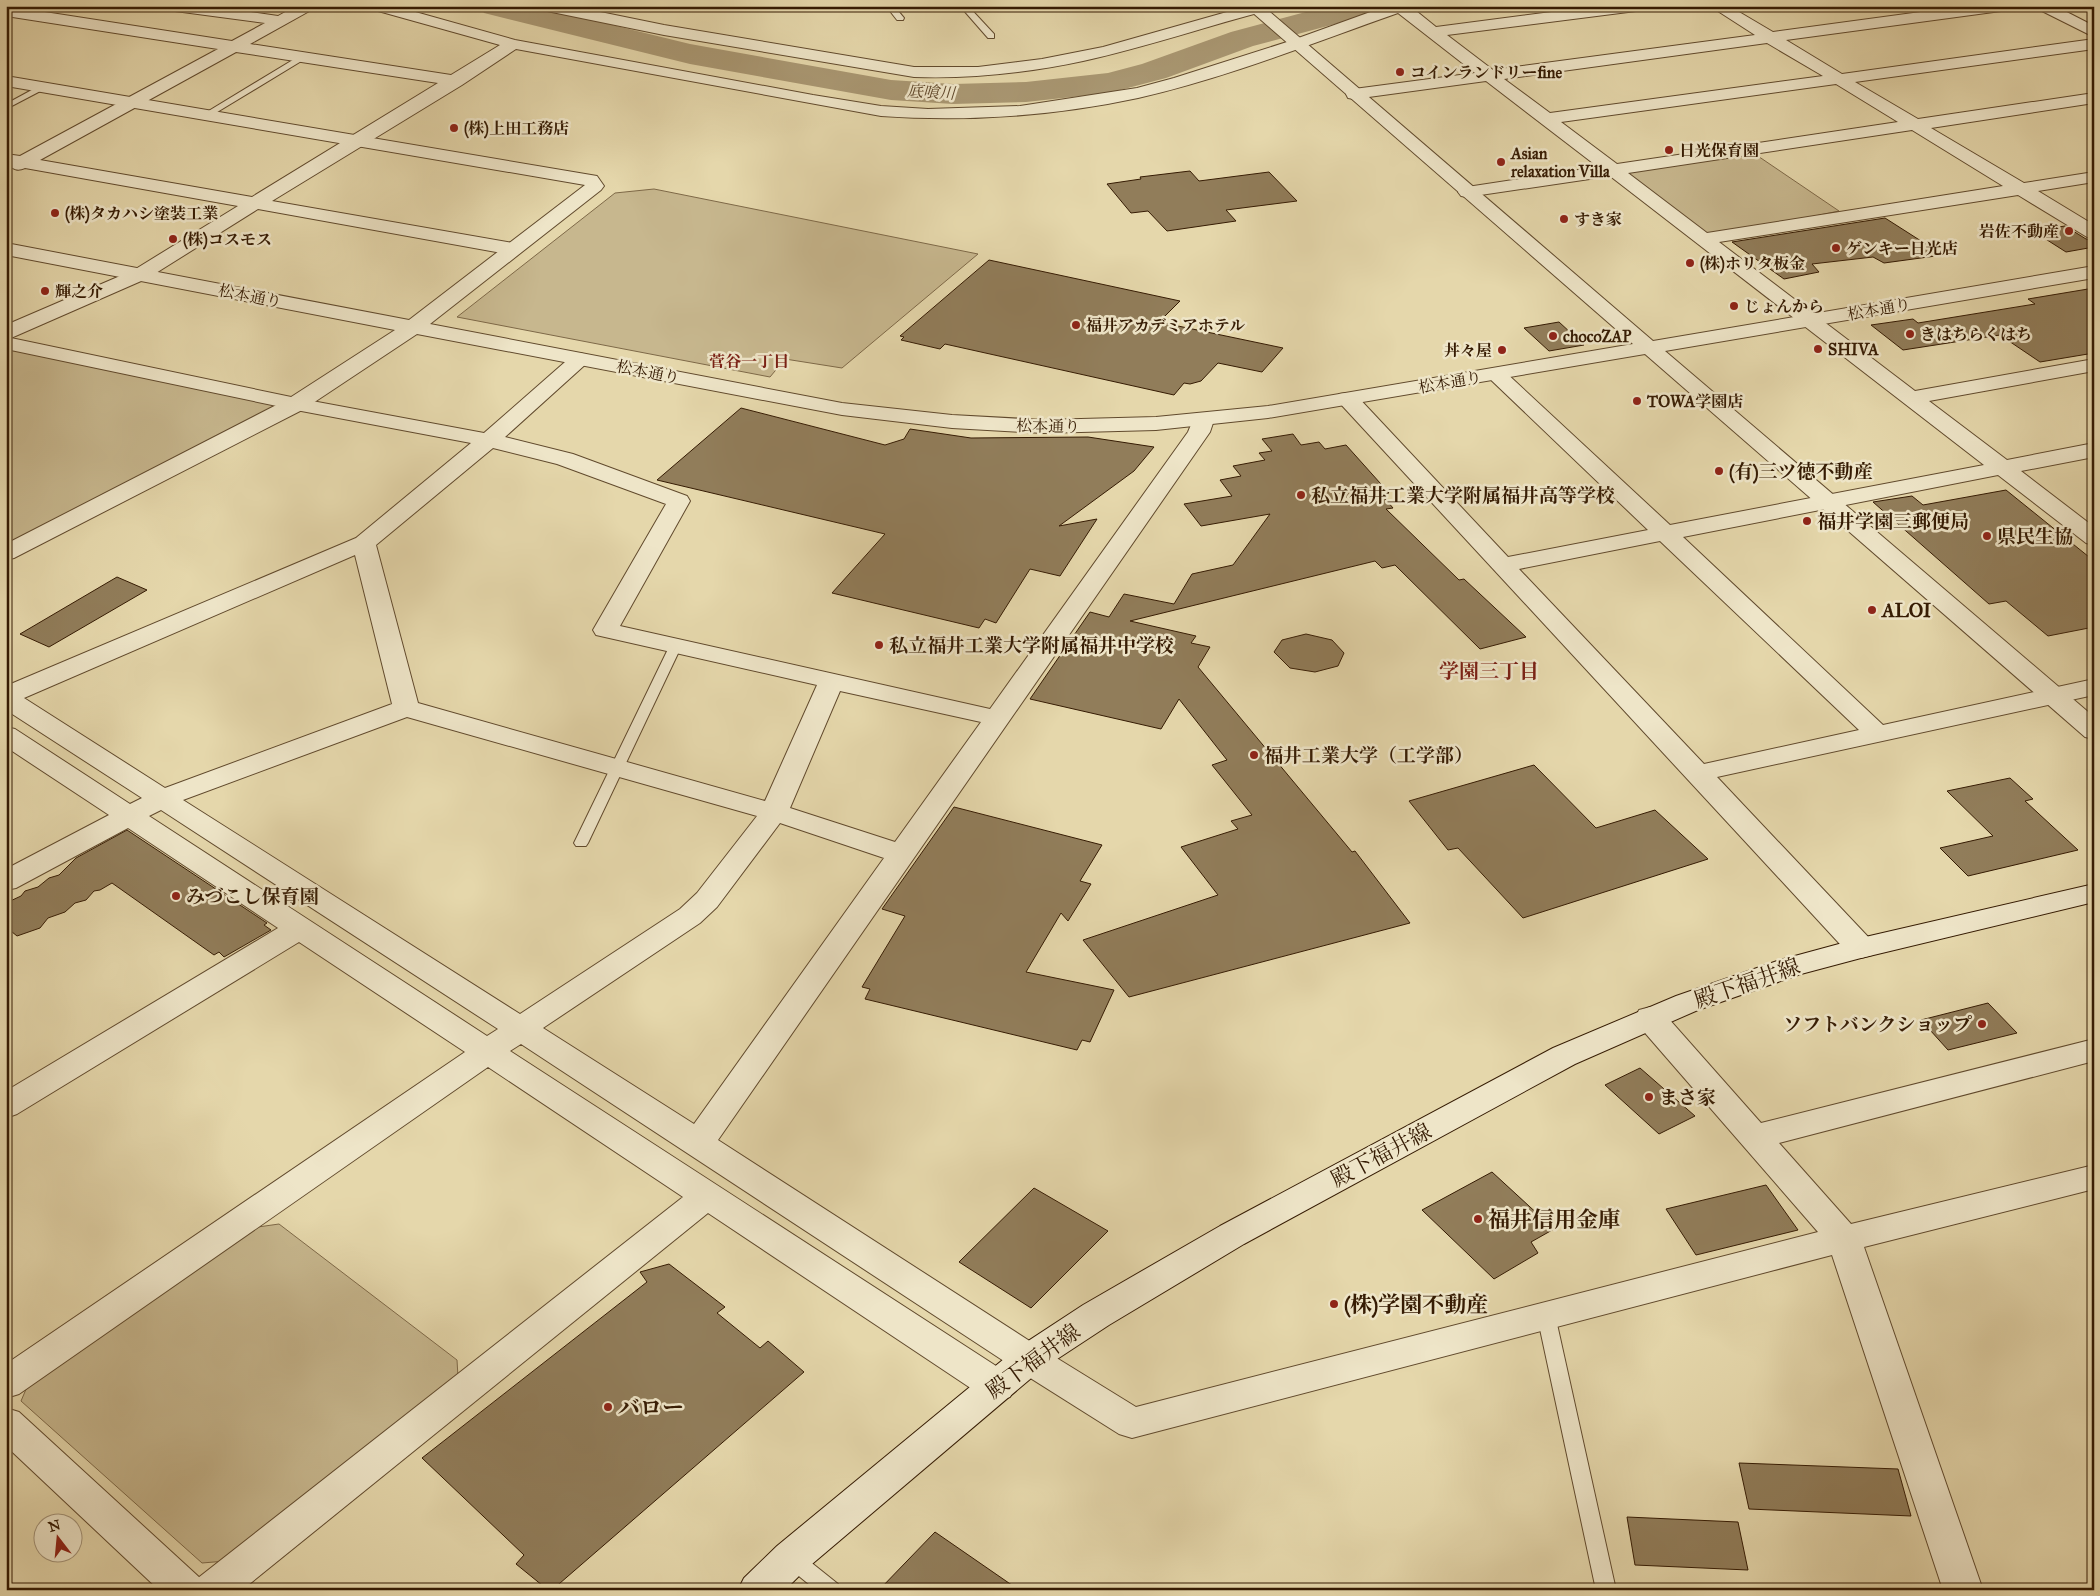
<svg xmlns="http://www.w3.org/2000/svg" width="2100" height="1596" font-family="'IM FELL Great Primer','Noto Serif JP',serif">
<style>
.green{fill:#c7b78e;stroke:#7e6948}
.lines{fill:none;stroke-linecap:round;stroke-linejoin:round}
.river{fill:#a99772;fill-rule:evenodd}
.building{fill:#917d5a;stroke:#351b03}
.service-casing{stroke:#614a2d;stroke-width:2}
.minor-casing{stroke:#614a2d;stroke-width:2}
.tertiary-casing{stroke:#614a2d;stroke-width:2}
.secondary-casing{stroke:#351b03;stroke-width:2}
.service{fill:#eee5c8;fill-rule:evenodd}
.minor{fill:#eee5c8;fill-rule:evenodd}
.tertiary{fill:#eee5c8;fill-rule:evenodd}
.secondary{fill:#eee5c8;fill-rule:evenodd}
.poi-dot{fill:#8f2418;stroke:#eee5c8;stroke-width:2}
.labels{text-anchor:middle;dominant-baseline:central;stroke-width:5;stroke-linejoin:round;paint-order:stroke}
.far-poi-label{font-size:16px;font-weight:bold;fill:#351b03;stroke:#eee5c8;text-anchor:start}
.far-water-label{font-size:16px;font-style:italic;fill:#5e462a;stroke:#eee5c8}
.far-street-label{font-size:16px;fill:#351b03;stroke:#eee5c8}
.far-neighbourhood-label{font-size:16px;font-weight:bold;fill:#7a1f14;stroke:#eee5c8}
.poi-label{font-size:19px;font-weight:bold;fill:#351b03;stroke:#eee5c8;text-anchor:start}
.neighbourhood-label{font-size:20px;font-weight:bold;fill:#7a1f14;stroke:#eee5c8}
.near-street-label{font-size:22px;fill:#351b03;stroke:#eee5c8}
.near-poi-label{font-size:22px;font-weight:bold;fill:#351b03;stroke:#eee5c8;text-anchor:start}
</style>
<rect width="100%" height="100%" fill="#e5d7ab"/>
<filter id="stains"><feTurbulence type="fractalNoise" baseFrequency=".004" numOctaves="4"/><feColorMatrix values="0 0 0 0 .2 0 0 0 0 .09 0 0 0 0 .02 0 0 0 .5 -.17"/></filter>
<radialGradient id="worn" r=".72"><stop offset=".6" stop-color="#630" stop-opacity="0"/><stop offset="1" stop-color="#630" stop-opacity=".3"/></radialGradient>
<!-- green -->
<path class="green" d="M1749,150L1839,211L1704,239L1614,170Z
M654,189L978,254L842,368L785,359L770,377L457,317L615,193Z
M6,343L296,404L6,547Z
M279,1224L457,1360L458,1377L226,1561L202,1563L21,1401L27,1387L258,1227Z"/>
<g class="lines">
<!-- river -->
<path class="river" d="M479,6H535L690,44L891,80L953,84L1026,82L1108,73L1142,64L1231,32L1328,6H1381L1376,13L1253,46L1166,78L1109,93L1026,102L953,104L891,100L690,64L484,13Z"/>
</g>
<!-- building -->
<path class="building" d="M1190,171L1199,181L1269,172L1297,201L1226,210L1236,221L1167,231L1148,211L1131,213L1107,184L1141,179L1140,177Z
M1885,218L1943,255L1884,263L1873,257L1812,264L1819,272L1784,279L1732,242Z
M2065,226L2086,239L2094,241V247L2066,252L2033,231Z
M989,260L1180,301L1159,322L1283,348L1262,372L1218,363L1201,381L1190,384L1184,383L1174,395L945,344L940,349L901,340L904,337L900,336Z
M2094,288V353L2040,362L2000,335L1903,350L1871,325L1913,319L1918,323L2035,304L2028,299Z
M1559,322L1584,345L1549,351L1524,328Z
M741,408L885,445L904,439L910,429L971,438L1088,437L1154,447L1134,471L1059,526L1097,519L1060,576L1030,569L996,623L985,619L979,628L832,593L885,534L657,480Z
M1293,434L1301,445L1319,442L1325,449L1346,445L1389,493L1381,494L1393,508L1386,509L1459,580L1464,579L1526,637L1480,649L1395,565L1382,568L1375,561L1130,621L1196,636L1191,643L1210,647L1198,667L1352,852L1355,851L1410,923L1129,997L1083,940L1218,895L1181,847L1238,829L1231,821L1252,815L1212,765L1227,760L1179,699L1161,729L1030,699L1090,612L1109,617L1124,594L1174,604L1192,574L1233,565L1270,514L1201,526L1184,504L1232,496L1220,480L1241,476L1233,466L1265,460L1259,453L1272,451L1262,439Z
M2006,490L2094,561V627L2048,636L2006,601L1989,604L1873,502L1912,496L1923,505Z
M117,577L147,590L49,647L20,634Z
M1306,634L1332,640L1344,653L1338,666L1315,672L1290,668L1274,652L1282,640Z
M1534,765L1596,828L1655,810L1708,859L1523,918L1458,848L1448,850L1409,801Z
M2010,778L2033,799L2025,801L2078,850L1968,876L1940,848L1993,836L1947,791Z
M954,807L1102,845L1080,881L1091,884L1068,921L1061,913L1026,972L1114,990L1090,1042L1082,1040L1077,1050L865,999L870,989L862,987L905,916L882,909Z
M127,830L267,923L264,925L271,930L224,957L219,952L214,955L112,883L100,890L94,891L86,900L75,903L65,912L48,918L40,928L17,936L6,927V903L21,896L25,891L38,887L49,878L59,875L76,858Z
M1988,1003L2017,1033L1948,1050L1921,1020Z
M1640,1068L1695,1116L1659,1134L1605,1085Z
M1492,1172L1554,1229L1531,1242L1538,1253L1494,1279L1422,1210Z
M1766,1185L1798,1230L1696,1255L1666,1209Z
M1034,1188L1108,1231L1031,1308L959,1262Z
M669,1264L725,1307L717,1313L760,1348L768,1341L804,1372L552,1590H548L516,1564L524,1555L422,1458L647,1282L640,1272Z
M1739,1463L1898,1469L1911,1516L1749,1509Z
M1627,1517L1738,1522L1748,1570L1635,1565Z
M935,1532L1019,1590H879Z"/>
<g class="lines">
<!-- service casing -->
<g class="service-casing">
<path id="service" d="M886,6H894L904,18L903,20H897Z
M960,6H968L994,34V38H988Z
M301,55L308,57L209,117L202,115Z
M41,85L48,87L6,109V104Z
M676,641L682,645L588,843L586,846H576L574,843L670,645Z
M1546,1308L1552,1310L1555,1315L1616,1590H1596L1537,1315L1540,1310Z
M791,1549L798,1552L838,1584L841,1590H816L784,1564L781,1558L784,1552Z"/>
</g>
<!-- minor casing -->
<g class="minor-casing">
<path id="minor" d="M6,6L232,41L265,23L175,11L170,9L167,6H210L278,16L296,6H316L313,9L250,44L451,75L500,45L371,9L368,6H394L515,40L813,95L881,106L928,109L1020,106L1137,88L1174,78L1290,41L1387,6H1410L1436,27L1598,6H1644L1641,9L1636,11L1447,35L1493,70L1755,35L1710,6H1729L1773,32L1965,6H2009L2006,9L2001,11L1786,40L1842,74L2094,39V49L1855,82L1918,119L2094,93V103L1931,128L2024,183L2094,172V182L2038,191L2094,225V239L2087,237L2018,195L1719,242L1915,391L2094,359V371L1929,401L2007,460L2094,443V457L2021,471L2094,527V545L2086,543L1998,475L1683,537L1883,725L2094,679V695L1717,777L1872,941L1876,948L1872,955L1861,958L1850,955L1336,399L1339,394L1347,393L1355,394L1508,557L1648,530L1489,378L1485,374L1489,370L1496,368L1503,370L1670,525L1984,465L1610,176L1467,197L1461,196L1458,192L1461,188L1467,187L1598,167L1486,81L1354,99L1348,98L1346,94L1348,90L1354,89L1475,73L1398,13C1313,43 1226,78 1138,98C1054,116 967,122 881,116L516,49L462,85L272,201L513,243L520,245L523,249L520,253L513,255L258,209L148,278L11,338L296,398L484,433L573,355L580,353L587,355L590,359L587,363L505,437L573,454L687,496L690,501L620,626L990,709L1188,432L1195,415L1203,413L1211,415L1214,420L1210,432L718,1140L1042,1349L1136,1407L1818,1232L1639,1026L1635,1018L1639,1010L1650,1007L1661,1010L1761,1123L2094,1039V1061L1779,1143L1851,1224L2094,1165V1189L1864,1247L1983,1590H1943L1832,1255L1132,1438L1119,1434L1016,1369L521,1044L510,1051L1010,1375L1015,1386L1010,1397L997,1401L984,1397L708,1213L242,1590H192L198,1578L683,1197L488,1067L19,1394L6,1398V1364L465,1052L299,942L17,1114L6,1118V1091L278,928L128,828L16,888L6,890V869L109,815L6,747V727L15,729L130,804L142,798L6,710V686L356,538L471,443L296,410L6,349V325L134,270L238,206L25,168C16,172 13,168 6,164V154L20,156L218,49L6,16ZM1767,43L1823,76L1550,113L1504,79ZM236,52L438,83L252,197L40,160ZM1836,84L1898,122L1617,164L1561,122ZM1912,130L2003,186L1707,233L1628,173ZM493,448L557,464L666,504L593,630L596,635L817,685L765,801L418,703L376,545ZM1660,541L1859,730L1704,764L1519,569ZM355,555L392,704L165,788L24,698ZM840,691L981,722L895,842L790,808ZM407,717L757,816L697,893L680,909L520,1014L183,800ZM161,810L498,1029L487,1036L149,816ZM780,823L884,858L694,1124L543,1028L700,923L717,907Z
M539,6H571L664,25L914,67H978L1042,59L1103,47L1248,6H1276L1273,9C1210,25 1147,47 1083,61C1027,73 971,79 914,77L664,35L547,11L542,9Z
M2035,6H2055L2094,26V37L2038,9Z"/>
</g>
<!-- tertiary casing -->
<g class="tertiary-casing">
<path id="tertiary" d="M1245,6H1263L1653,341L2094,266V278L1665,351L2094,717V739L2085,737L1645,354L1268,418L1156,430L1043,433L952,428L842,415L417,334L304,409L14,558L6,560V544L288,399L395,330L6,255V243L409,320L585,185L6,86V76L597,176L604,186L601,190L430,324L842,403L952,415L1043,420L1156,417L1268,406L1633,344Z
M6,1408L19,1412L200,1578L206,1590H159L6,1446Z"/>
</g>
<!-- secondary casing -->
<g class="secondary-casing">
<path id="secondary" d="M2094,884V902L1861,958L1801,974L1698,1010L1575,1064L1244,1244L1109,1325L1042,1369L805,1570L785,1590H738L744,1578L777,1546L1016,1349L1083,1305L1220,1226L1553,1048L1676,996L1780,960L1861,938Z"/>
</g>
<!-- service -->
<use href="#service" class="service"/>
<!-- minor -->
<use href="#minor" class="minor"/>
<!-- tertiary -->
<use href="#tertiary" class="tertiary"/>
<!-- secondary -->
<use href="#secondary" class="secondary"/>
</g>
<!-- markers -->
<g class="poi-dot">
<circle cx="1400" cy="72" r="5"/>
<circle cx="454" cy="128" r="5"/>
<circle cx="1669" cy="150" r="5"/>
<circle cx="1501" cy="162" r="5"/>
<circle cx="55" cy="213" r="5"/>
<circle cx="1564" cy="219" r="5"/>
<circle cx="2069" cy="231" r="5"/>
<circle cx="173" cy="239" r="5"/>
<circle cx="1836" cy="248" r="5"/>
<circle cx="1690" cy="263" r="5"/>
<circle cx="45" cy="291" r="5"/>
<circle cx="1734" cy="306" r="5"/>
<circle cx="1076" cy="325" r="5"/>
<circle cx="1910" cy="334" r="5"/>
<circle cx="1553" cy="336" r="5"/>
<circle cx="1818" cy="349" r="5"/>
<circle cx="1502" cy="350" r="5"/>
<circle cx="1637" cy="401" r="5"/>
<circle cx="1719" cy="471" r="5"/>
<circle cx="1301" cy="495" r="5"/>
<circle cx="1807" cy="521" r="5"/>
<circle cx="1987" cy="536" r="5"/>
<circle cx="1872" cy="610" r="5"/>
<circle cx="879" cy="645" r="5"/>
<circle cx="1254" cy="755" r="5"/>
<circle cx="176" cy="896" r="5"/>
<circle cx="1982" cy="1024" r="5"/>
<circle cx="1649" cy="1097" r="5"/>
<circle cx="1478" cy="1219" r="5"/>
<circle cx="1334" cy="1304" r="5"/>
<circle cx="608" cy="1407" r="5"/>
</g>
<g class="labels">
<!-- far-poi labels -->
<g class="far-poi-label">
<text x="1410" y="72">コインランドリーfine</text>
<text x="464" y="128">(株)上田工務店</text>
<text x="1679" y="150">日光保育園</text>
<text x="1511" y="153">Asian<tspan x="1511" dy="18">relaxation Villa</tspan></text>
<text x="65" y="213">(株)タカハシ塗装工業</text>
<text x="1574" y="219">すき家</text>
<text x="2059" y="231" text-anchor="end">岩佐不動産</text>
<text x="183" y="239">(株)コスモス</text>
<text x="1846" y="248">ゲンキー日光店</text>
<text x="1700" y="263">(株)ホリタ板金</text>
<text x="55" y="291">輝之介</text>
<text x="1744" y="306">じょんから</text>
<text x="1086" y="325">福井アカデミアホテル</text>
<text x="1920" y="334">きはちらくはち</text>
<text x="1563" y="336">chocoZAP</text>
<text x="1828" y="349">SHIVA</text>
<text x="1492" y="350" text-anchor="end">丼々屋</text>
<text x="1647" y="401">TOWA学園店</text>
</g>
<!-- far-water labels -->
<g class="far-water-label">
<text transform="translate(931 92) rotate(3)">底喰川</text>
</g>
<!-- far-street labels -->
<g class="far-street-label">
<text transform="translate(250 296) rotate(11)">松本通り</text>
<text transform="translate(1879 309) rotate(-10)">松本通り</text>
<text transform="translate(648 372) rotate(11)">松本通り</text>
<text transform="translate(1450 382) rotate(-10)">松本通り</text>
<text transform="translate(1048 426) rotate(1)">松本通り</text>
</g>
<!-- far-neighbourhood labels -->
<g class="far-neighbourhood-label">
<text x="749" y="361">菅谷一丁目</text>
</g>
<!-- poi labels -->
<g class="poi-label">
<text x="1729" y="471">(有)三ツ徳不動産</text>
<text x="1311" y="495">私立福井工業大学附属福井高等学校</text>
<text x="1817" y="521">福井学園三郵便局</text>
<text x="1997" y="536">県民生協</text>
<text x="1882" y="610">ALOI</text>
<text x="889" y="645">私立福井工業大学附属福井中学校</text>
<text x="1264" y="755">福井工業大学（工学部）</text>
<text x="186" y="896">みづこし保育園</text>
<text x="1972" y="1024" text-anchor="end">ソフトバンクショップ</text>
<text x="1659" y="1097">まさ家</text>
</g>
<!-- neighbourhood labels -->
<g class="neighbourhood-label">
<text x="1489" y="671">学園三丁目</text>
</g>
<!-- near-street labels -->
<g class="near-street-label">
<text transform="translate(1747 983) rotate(-19)">殿下福井線</text>
<text transform="translate(1381 1155) rotate(-28)">殿下福井線</text>
<text transform="translate(1033 1361) rotate(-36)">殿下福井線</text>
</g>
<!-- near-poi labels -->
<g class="near-poi-label">
<text x="1488" y="1219">福井信用金庫</text>
<text x="1344" y="1304">(株)学園不動産</text>
<text x="618" y="1407">バロー</text>
</g>
</g>
<!-- margin -->
<rect width="2100" height="1596" fill="none" stroke="#e5d7ab" stroke-width="25"/>
<rect x="8" y="8" width="2085" height="1581" fill="none" stroke="#351b03" stroke-width="2.5"/>
<rect x="12" y="12" width="2075" height="1571" fill="none" stroke="#351b03"/>
<!-- north arrow -->
<g transform="translate(58 1538) rotate(344)"><circle r="24" fill="#eee5c8" stroke="#a49479"/>
<path d="M0-4L9 19L0 12L-9 19Z" fill="#8f2418"/>
<text y="-8" font-size="14" font-weight="bold" text-anchor="middle" fill="#351b03">N</text>
</g>
<rect width="100%" height="100%" filter="url(#stains)"/>
<rect width="100%" height="100%" fill="url(#worn)"/>
</svg>
